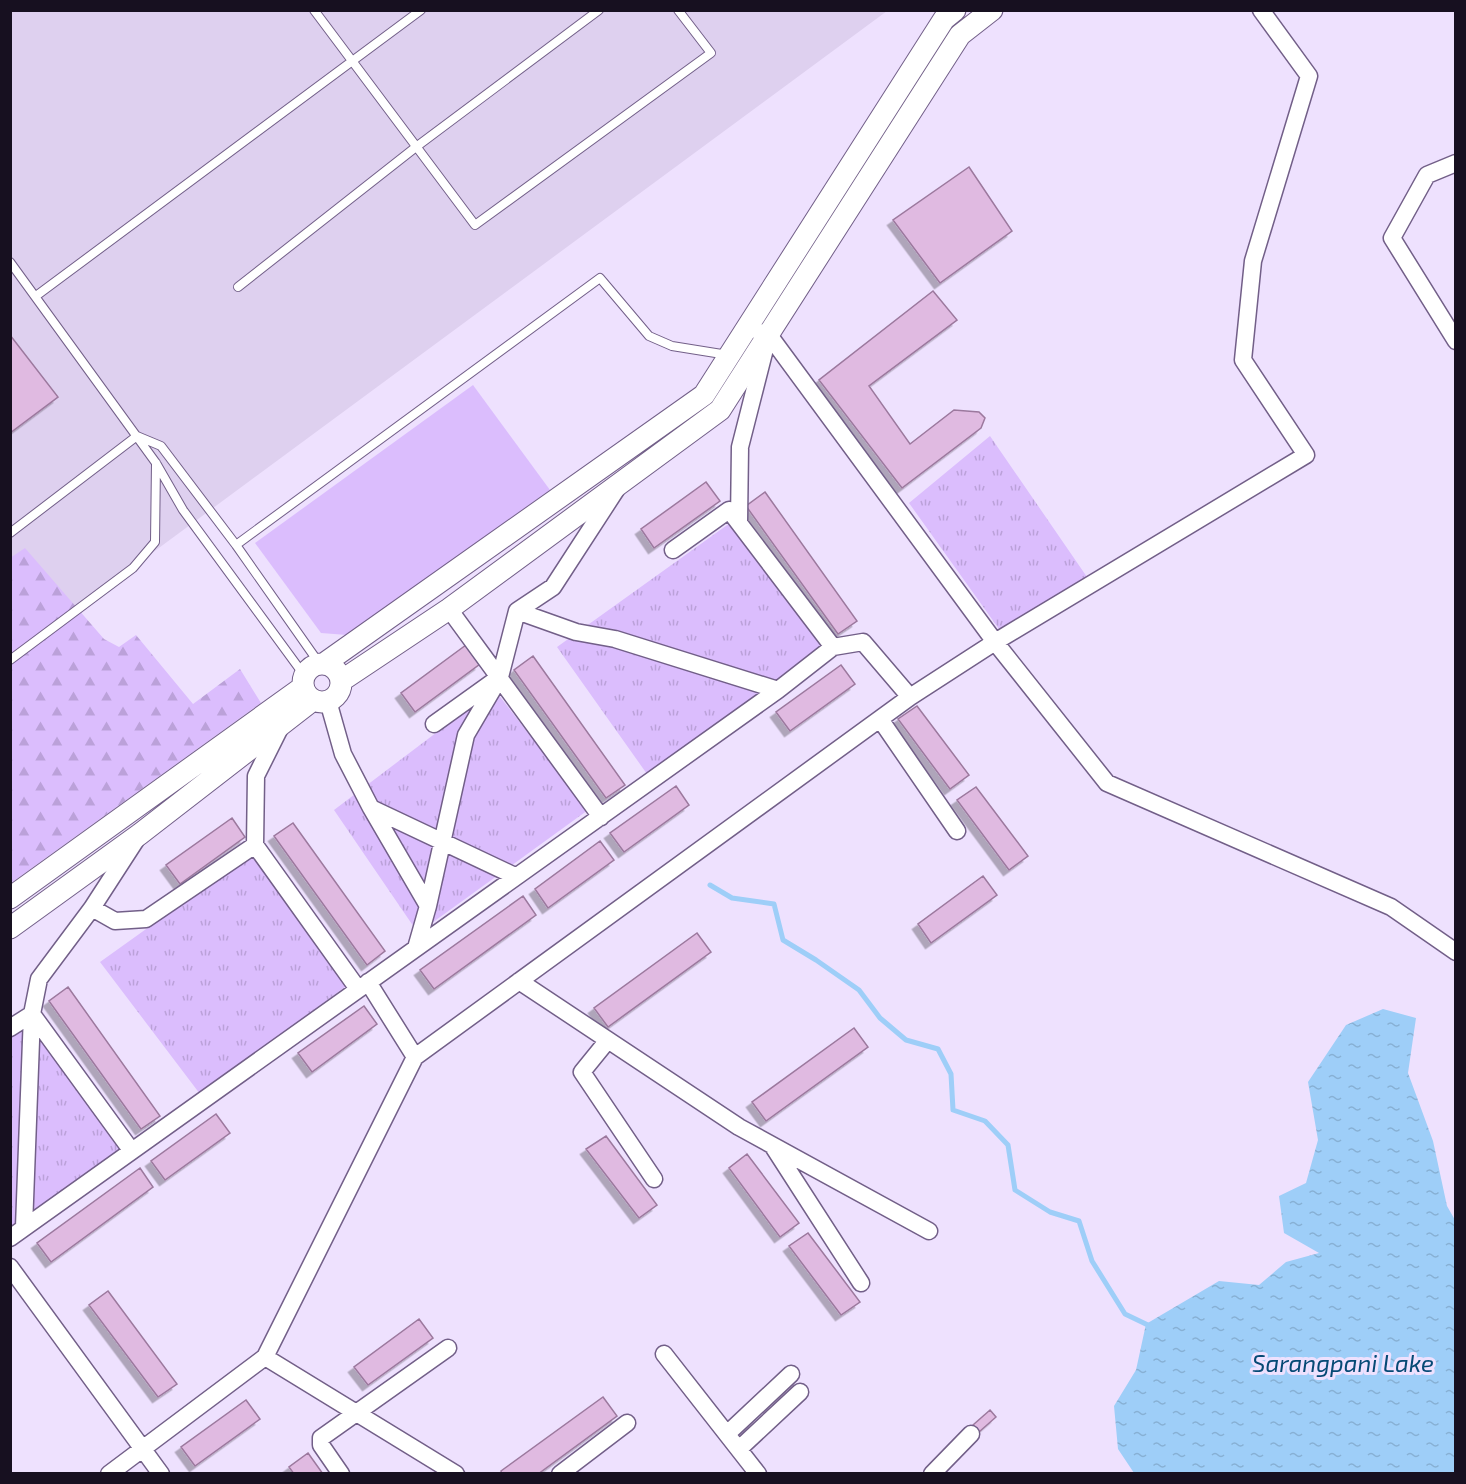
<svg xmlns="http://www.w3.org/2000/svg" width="1466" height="1484" font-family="'Exo 2',sans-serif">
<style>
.built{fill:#ded0ef}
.grass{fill:url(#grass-tufts)}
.forest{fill:url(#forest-firs)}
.park{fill:#dbbdfd}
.water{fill:url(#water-ripples)}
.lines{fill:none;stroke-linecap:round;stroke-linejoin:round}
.stream{stroke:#9ecef8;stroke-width:5}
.building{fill:#e0bae1;stroke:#9c799e;stroke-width:1.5;filter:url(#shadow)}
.service-casing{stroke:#725f88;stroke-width:10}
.minor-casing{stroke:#725f88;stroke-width:19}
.tertiary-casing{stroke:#725f88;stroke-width:23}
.service{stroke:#fff;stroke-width:8}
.minor{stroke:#fff;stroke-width:16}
.tertiary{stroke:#fff;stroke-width:21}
.labels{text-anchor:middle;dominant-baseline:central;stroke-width:6;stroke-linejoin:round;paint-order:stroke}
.water-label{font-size:24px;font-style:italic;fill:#054975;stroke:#eee1fe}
</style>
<defs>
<pattern id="grass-tufts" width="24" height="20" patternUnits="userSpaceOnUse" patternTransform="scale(1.5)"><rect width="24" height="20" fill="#dbbdfd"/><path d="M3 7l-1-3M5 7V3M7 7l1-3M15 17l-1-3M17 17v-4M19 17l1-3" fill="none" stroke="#bba1d9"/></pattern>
<pattern id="forest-firs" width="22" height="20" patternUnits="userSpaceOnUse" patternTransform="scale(1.5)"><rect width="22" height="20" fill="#dbbdfd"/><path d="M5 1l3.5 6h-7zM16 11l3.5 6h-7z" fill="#bba1d9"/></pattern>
<pattern id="water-ripples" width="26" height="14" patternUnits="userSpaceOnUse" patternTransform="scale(1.5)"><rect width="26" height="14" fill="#9ecef8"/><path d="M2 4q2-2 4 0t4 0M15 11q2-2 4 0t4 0" fill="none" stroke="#87b0d4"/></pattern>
<filter id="shadow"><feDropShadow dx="-5.5" dy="5.5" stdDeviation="0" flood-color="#0004"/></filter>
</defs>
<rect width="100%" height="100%" fill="#eee1fe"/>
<!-- built -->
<path class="built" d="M11,11H887L11,657Z"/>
<!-- grass -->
<path class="grass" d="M990,436L1087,577L999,629L909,503Z
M730,523L823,647L647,774L557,647Z
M494,689L588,810L418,933L334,810Z
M251,854L349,984L200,1094L100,962Z
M30,1022L125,1146L10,1230V1036Z"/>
<!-- forest -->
<path class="forest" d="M25,548L104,639L119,647L136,635L193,704L240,669L261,703L11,883L10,558Z"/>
<!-- park -->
<path class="park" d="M473,385L550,490L347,635L321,633L255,543Z"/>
<!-- water -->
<path class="water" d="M1383,1009L1416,1018L1408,1073L1433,1141L1447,1206L1455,1220V1473H1134L1118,1449L1114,1406L1136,1370L1146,1324L1219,1281L1259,1285L1286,1262L1319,1253L1284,1233L1279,1196L1306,1183L1318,1140L1308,1082L1346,1025Z"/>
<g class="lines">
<!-- stream -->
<path class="stream" d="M710,885L732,898L774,904L783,940L816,960L859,990L880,1018L906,1040L938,1049L951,1074L953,1110L985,1121L1008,1145L1015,1190L1050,1212L1079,1221L1092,1261L1125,1314L1150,1326"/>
</g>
<!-- building -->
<path class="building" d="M969,167L1012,231L940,283L893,220Z
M933,291L957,320L869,386L910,444L954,410L979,412L985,418L981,428L902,488L819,380Z
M10,335L58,397L10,433Z
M706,482L720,501L654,548L641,529Z
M765,492L857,621L838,634L746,506Z
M466,645L480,664L415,712L401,693Z
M533,656L625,785L606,798L514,670Z
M841,665L855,684L790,731L776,712Z
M917,706L969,775L950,789L898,719Z
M676,786L689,805L624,852L610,833Z
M976,787L1028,856L1009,870L957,800Z
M232,818L245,837L180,884L166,865Z
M293,823L385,951L367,965L274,836Z
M600,841L614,860L548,908L535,889Z
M983,876L997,895L931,943L918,924Z
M523,896L536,915L434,989L420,970Z
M697,933L711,952L608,1027L594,1008Z
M68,987L160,1116L141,1129L49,1001Z
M364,1006L377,1024L312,1072L298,1053Z
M854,1028L868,1047L766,1121L752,1102Z
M216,1114L230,1133L165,1180L151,1161Z
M606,1136L657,1205L639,1218L586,1149Z
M747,1154L799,1223L780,1237L729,1168Z
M140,1168L153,1187L51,1262L37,1243Z
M808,1233L860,1302L841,1315L789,1246Z
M108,1291L177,1384L158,1397L89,1305Z
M419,1319L433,1338L368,1385L354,1367Z
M603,1397L617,1416L538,1474H502L501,1471Z
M246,1400L260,1419L195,1466L181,1447Z
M990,1410L996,1417L979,1432L973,1425Z
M308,1453L323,1474H294L289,1467Z"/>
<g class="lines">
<!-- service casing -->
<g class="service-casing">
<path id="service" d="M314,10L475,225L711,53L678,10
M10,262L156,463L183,510L304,675
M238,287L416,147L599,10
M36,296L421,10
M137,436L161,446L236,545L319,663
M10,533L137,436
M236,545L600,278L649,336L672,346L728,355
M10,660L133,568L155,542L156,463"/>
</g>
<!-- minor casing -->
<g class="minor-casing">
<path id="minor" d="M1456,163L1427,175L1392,238L1456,341
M759,332L769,335L995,642L1107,783L1391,907L1456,952
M739,522L740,447L766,345
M673,550L729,510L833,647
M449,609L601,817
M517,611L576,632L615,639L778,690
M328,701L343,754L371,808L428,906
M880,719L957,831
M434,724L494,681
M371,808L515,876
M255,845L256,776L281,726
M92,908L115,921L146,919L255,845L358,989
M416,948L428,906L466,735L500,677L517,611L553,587L616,490
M519,981L739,1127L929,1231
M368,982L415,1057
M10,1028L32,1014L131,1150
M608,1040L582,1072L654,1179
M774,1148L861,1283
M24,1227L32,1014L39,979L92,908L136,840
M10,1238L778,690L833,647L863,642L910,697
M10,1267L161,1474
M664,1354L758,1474
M265,1357L456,1474
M727,1434L791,1374
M739,1449L800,1392
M109,1474L265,1357L415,1057L910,697L995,642L1306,455L1243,360L1253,261L1309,76L1261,10
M341,1474L321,1445V1438L448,1348
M560,1474L627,1423
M932,1474L971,1434"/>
</g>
<!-- tertiary casing -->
<g class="tertiary-casing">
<path id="tertiary" d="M325,663L704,395L944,19L955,10
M303 683a19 19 0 1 1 38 0a19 19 0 1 1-38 0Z
M341,681L449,609L720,410L960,35L992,10
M10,898L303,687
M10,928L140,834L313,700"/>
</g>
<!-- service -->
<use href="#service" class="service"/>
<!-- minor -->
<use href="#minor" class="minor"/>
<!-- tertiary -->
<use href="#tertiary" class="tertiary"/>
</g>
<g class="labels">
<!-- water labels -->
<g class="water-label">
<text x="1343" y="1362">Sarangpani Lake</text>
</g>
</g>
<!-- border -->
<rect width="1466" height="1484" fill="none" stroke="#171020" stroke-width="24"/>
</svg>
